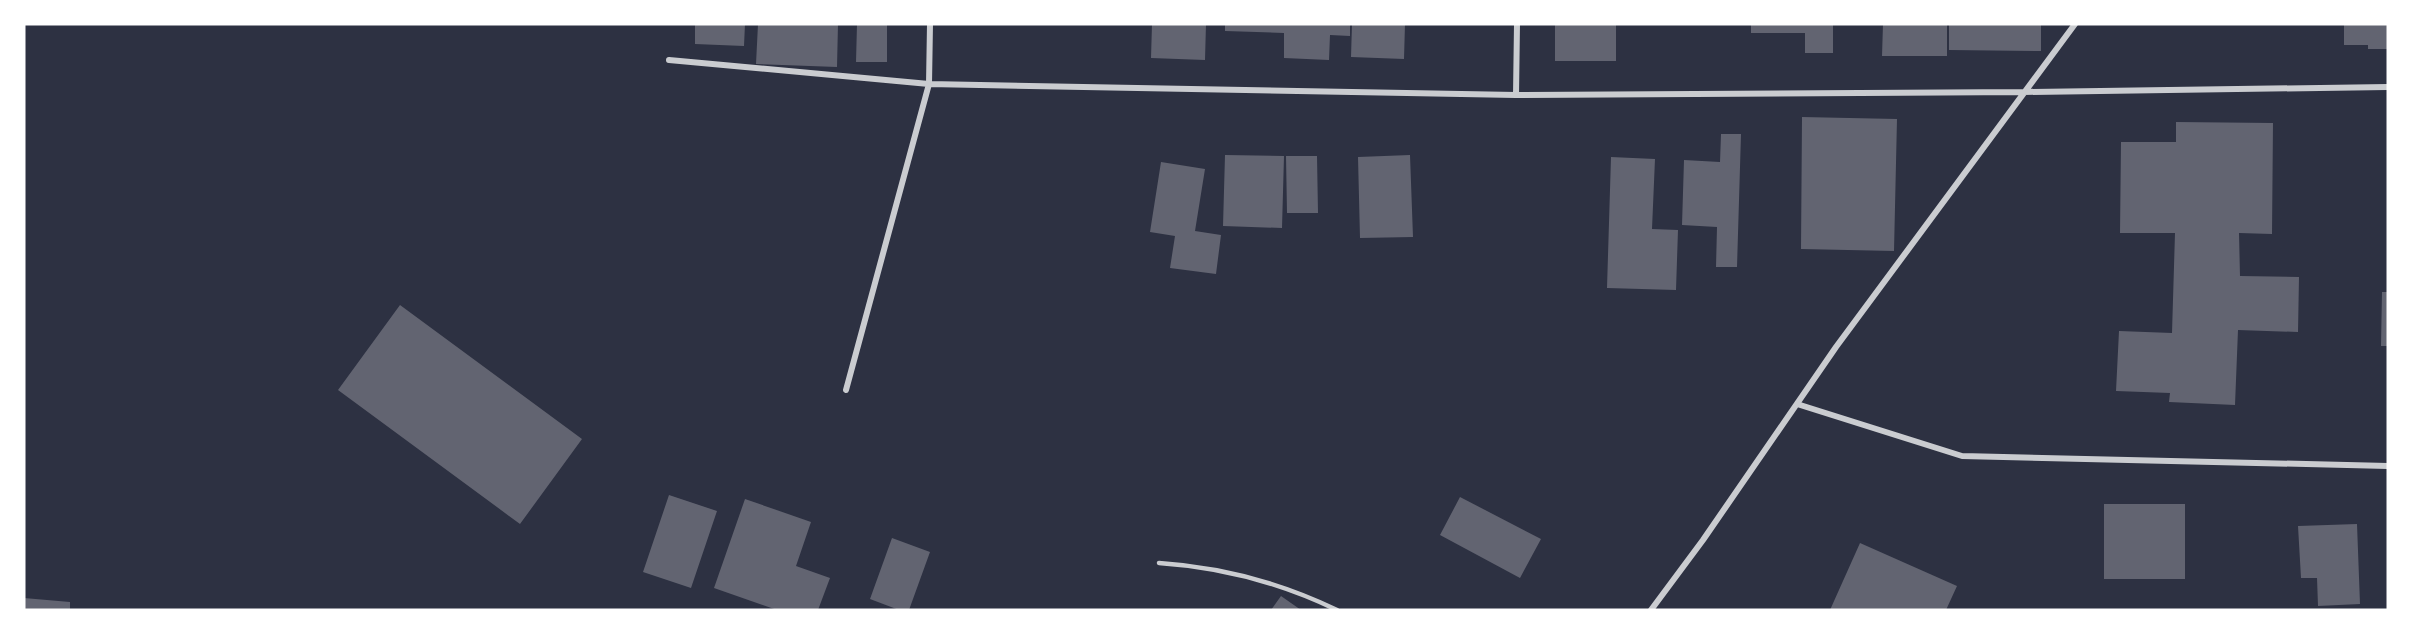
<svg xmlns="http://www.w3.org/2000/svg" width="2412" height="634" font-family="Commissioner,sans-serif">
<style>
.building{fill:#626471}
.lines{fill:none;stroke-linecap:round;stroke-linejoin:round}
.service{stroke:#caccd0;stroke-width:4.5}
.minor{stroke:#caccd0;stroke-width:6}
</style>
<rect width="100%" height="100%" fill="#2d3142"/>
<!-- building -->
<path class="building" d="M695,24H745L744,46L695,44Z
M758,24H838L837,67L756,64Z
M857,24H887V62H856Z
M1152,24H1206L1205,60L1151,58Z
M1225,24H1350V36L1330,35L1329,60L1284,58V33L1225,31Z
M1352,24H1405L1404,59L1351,57Z
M1555,24H1616V61H1555Z
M1751,24H1833V53H1805V33H1751Z
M1883,24H1947V56H1882Z
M1949,24H2041V51L1949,50Z
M2344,24H2388V49H2368V45H2344Z
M1802,117L1897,119L1894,251L1801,249Z
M2176,122L2273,123L2272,234L2239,233L2240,276L2299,277L2298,332L2238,330L2235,405L2169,402L2170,393L2116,391L2119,331L2172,333L2175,233H2120L2121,142H2176Z
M1721,134H1741L1737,267H1716L1717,227L1682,225L1684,160L1720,162Z
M1225,155L1284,156L1282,228L1223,226Z
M1410,155L1413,237L1360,238L1358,157Z
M1286,156H1317L1318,213H1287Z
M1611,157L1655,159L1652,229L1678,230L1676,290L1607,288Z
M1161,162L1205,169L1195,231L1221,235L1216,274L1170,268L1175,236L1150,232Z
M2382,292H2388V346H2381Z
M400,305L582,439L520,524L338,390Z
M669,495L717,511L691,588L643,572Z
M1460,497L1541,539L1520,578L1440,535Z
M745,499L811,522L796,566L830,578L818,610H777L714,588Z
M2104,504H2185V579H2104Z
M2357,524L2360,604L2318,606L2317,578H2301L2298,526Z
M892,538L930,552L909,610H899L870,599Z
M1860,543L1957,586L1946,610H1830Z
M1281,596L1301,610H1271Z
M24,598L70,602V610H24Z"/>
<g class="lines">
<!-- service -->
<path class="service" d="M1159,563C1221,567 1281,583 1337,610"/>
<!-- minor -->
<path class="minor" d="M669,60L929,84L1516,95L2024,92L2388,87
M1516,95L1517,24
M846,390L929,84L930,24
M1797,404L1962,456L2388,466
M1651,610L1703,540L1836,347L2075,24"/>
</g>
<!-- border -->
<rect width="2412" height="634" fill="none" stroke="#ffffff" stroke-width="51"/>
</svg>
